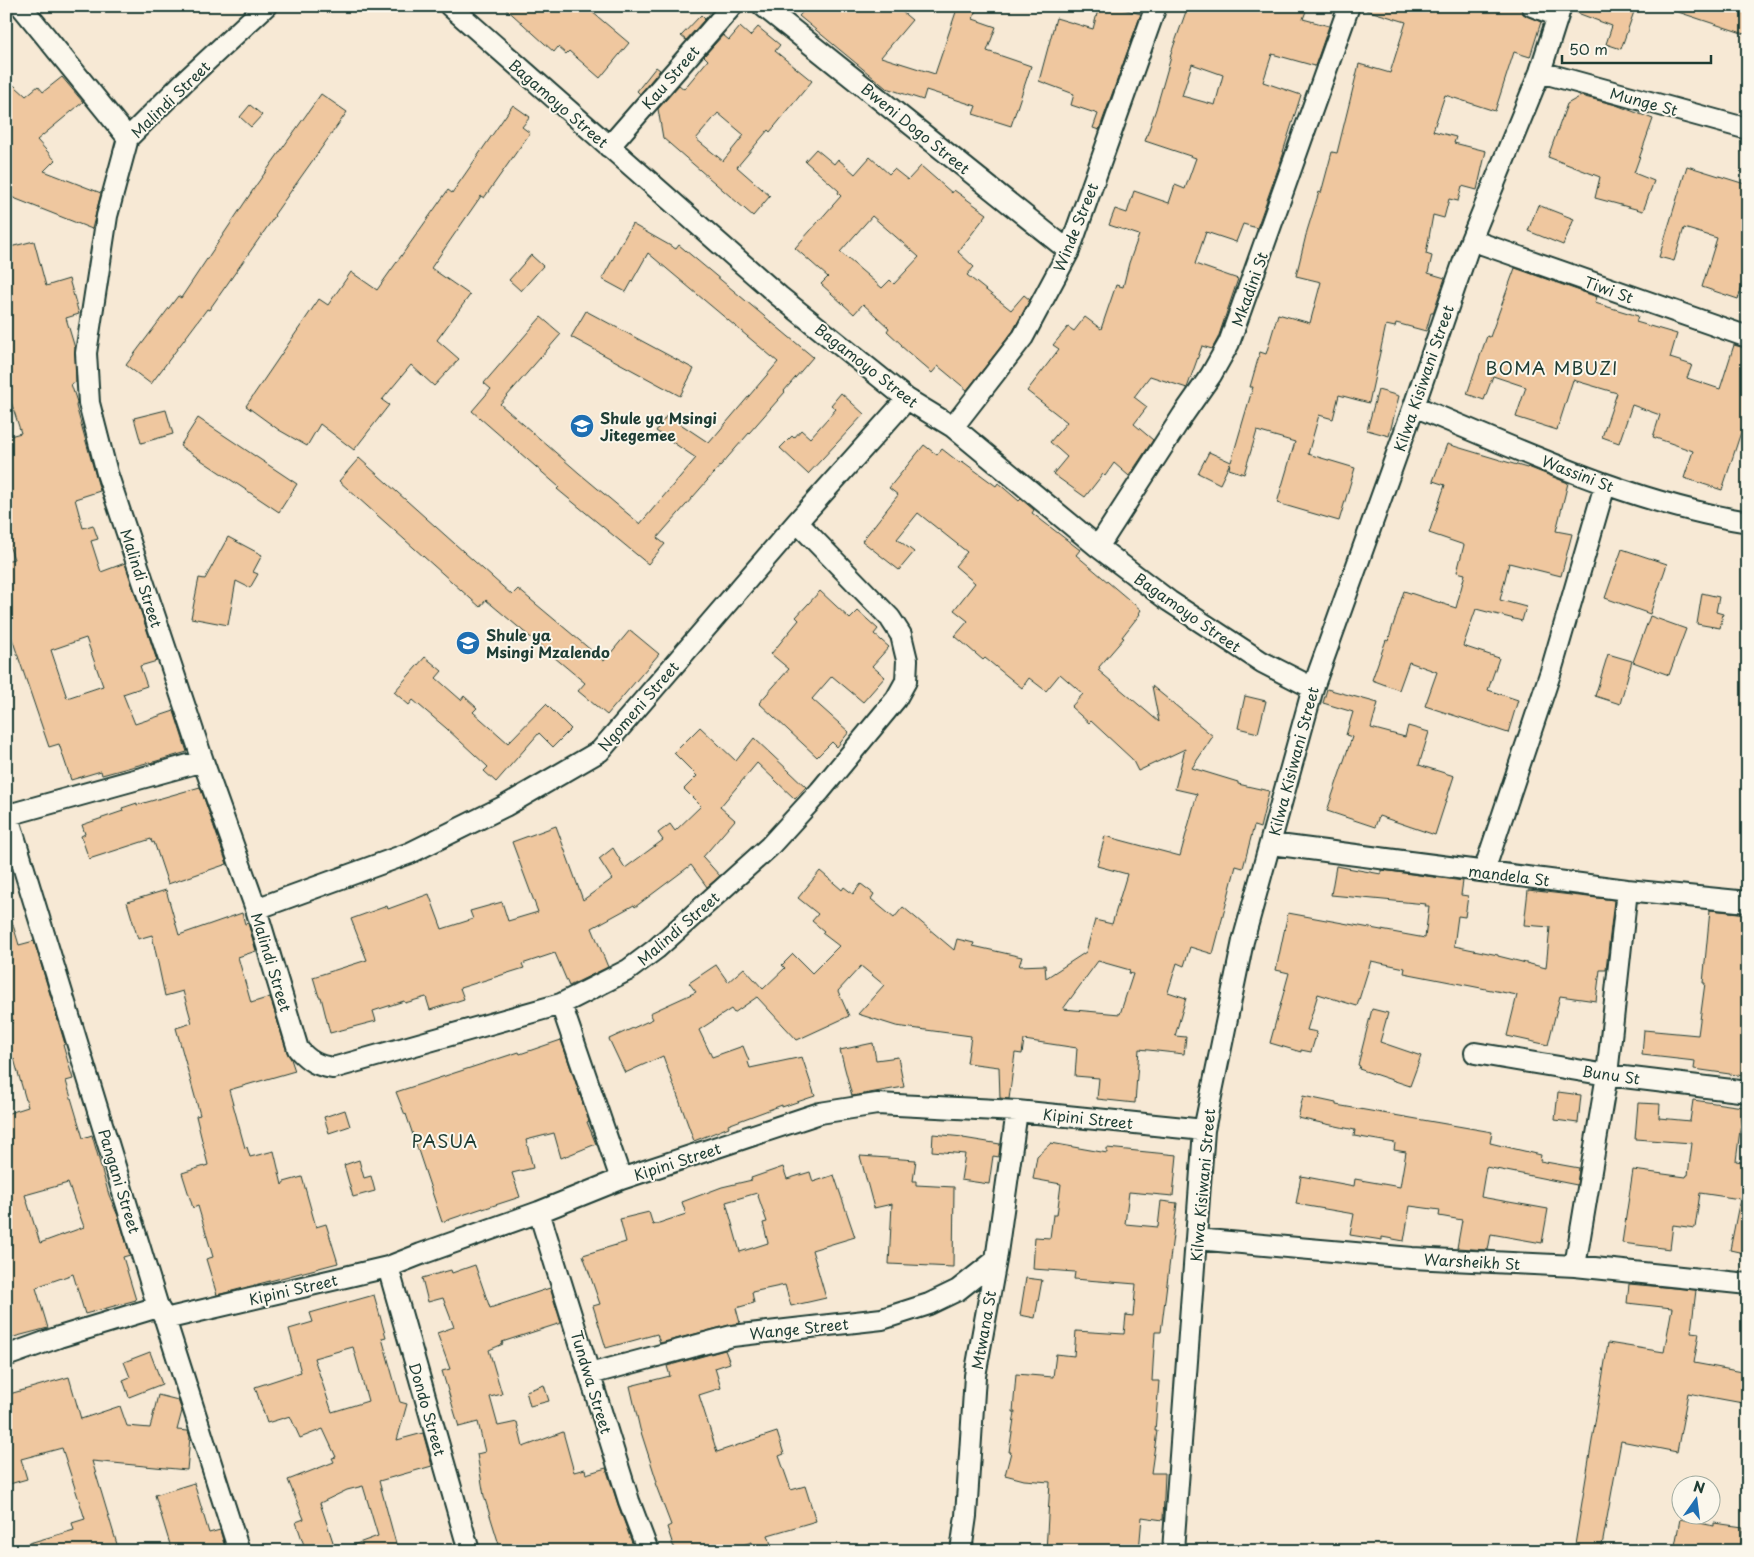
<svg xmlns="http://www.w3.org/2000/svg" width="1754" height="1557" font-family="'Playpen Sans',sans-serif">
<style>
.building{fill:#efc79f;stroke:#1f3d34;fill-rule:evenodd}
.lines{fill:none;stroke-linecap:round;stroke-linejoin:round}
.minor-casing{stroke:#1f3d34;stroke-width:24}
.minor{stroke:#fbf7ec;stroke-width:20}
.labels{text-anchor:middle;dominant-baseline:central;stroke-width:4;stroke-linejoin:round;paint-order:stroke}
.street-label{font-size:15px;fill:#1f3d34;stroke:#fbf7ec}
.poi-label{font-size:15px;font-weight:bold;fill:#1f3d34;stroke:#fbf7ec;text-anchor:start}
.quarter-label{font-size:18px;letter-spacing:1px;fill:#1f3d34;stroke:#fbf7ec}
</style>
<rect width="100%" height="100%" fill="#f7e9d5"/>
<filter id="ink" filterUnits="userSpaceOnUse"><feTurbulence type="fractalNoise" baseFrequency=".02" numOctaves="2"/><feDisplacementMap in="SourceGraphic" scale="10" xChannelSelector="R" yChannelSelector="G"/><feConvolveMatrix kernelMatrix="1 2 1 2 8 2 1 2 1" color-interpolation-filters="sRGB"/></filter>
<g filter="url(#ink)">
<!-- building -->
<path class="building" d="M503,6H585L629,43L600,78L569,51L566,54L558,47L554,52Z
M808,6H895L912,20L881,57L935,74L958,6H977L973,19L996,27L987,51L1031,66L1011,126L973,114L976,106L926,90L923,100L886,88L799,16Z
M1099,6H1113L1141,14L1099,130L1093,128L1098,114L1071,105L1074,94L1039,81L1056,18L1093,29Z
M1188,6H1308L1303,19L1329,26L1315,66L1272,54L1263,82L1301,95L1283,152H1284L1257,228L1243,224L1236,242L1206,232L1195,264L1238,279L1218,338L1212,349L1202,346L1187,388L1150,376L1134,397L1147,407L1134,424L1153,440L1129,476L1114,463L1105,476L1103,474L1085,497L1053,474L1067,457L1050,442L1067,422L1027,391L1059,349L1053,345L1068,327L1074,331L1085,317L1101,329L1116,285L1123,287L1129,263L1139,235L1109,225L1115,209L1127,213L1134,191L1169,203L1175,185L1185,189L1196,158L1145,141L1156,109L1171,57L1170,56ZM1192,64L1223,75L1215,105L1182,96Z
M1367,6H1520L1523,14L1541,22L1530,57L1514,52L1495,111L1445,95L1433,131L1456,137L1454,143L1486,151L1477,190L1462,186L1458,201L1449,199L1444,218L1433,215L1426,254L1432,256L1428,273L1445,278L1433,313H1431L1426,331L1396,323L1395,327L1386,325L1369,403L1339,395L1333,419L1319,415L1308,454L1355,468L1339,521L1277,503L1295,442L1257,431L1244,474L1229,469L1230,463L1220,484L1198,473L1209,452L1231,462L1253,387H1250L1260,352L1266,354L1278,314L1310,323L1321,282L1296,276L1307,231L1319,192L1321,193L1332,152L1337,153L1359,64L1390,73L1406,22L1366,10Z
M1573,6H1636L1621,49L1606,44L1612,26L1572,11Z
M1670,6H1748V35L1669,9Z
M701,15L705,19L686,40L681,36Z
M740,27L750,36L758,27L780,45L775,51L812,81L770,132L768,130L737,167L770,196L753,216L663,138L658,109L679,85L684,89L708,60L704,56L723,35L729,40ZM718,113L744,135L723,161L696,139Z
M656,67L660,70L640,94L637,91Z
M62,77L83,102L37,140L55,160L44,171L101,193L92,229L6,195V78L26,96L38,86L43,92Z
M321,94L347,112L274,215L275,216L209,310L207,309L151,384L126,365L178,296L181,298L257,184Z
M1581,96L1616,105L1653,119L1634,173L1654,181L1643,211L1595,198L1600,177L1548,157L1567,104Z
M250,105L262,115L251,127L240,117Z
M513,105L530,117L522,127L530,133L484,198L481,196L431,268L470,295L437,340L459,359L434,386L411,365L382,400L389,405L354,450L320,424L307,446L279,430L246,406L319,299L328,305L351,272L377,290L448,190L452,193Z
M816,149L834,164L838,159L855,174L870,157L889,174L894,169L908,180L921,166L952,193L954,190L987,214L958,252L974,267L967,275L1011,310L1024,295L1030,300L1013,331L967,390L938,366L932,373L901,346L902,345L887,331L889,328L863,304L854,314L821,284L828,277L795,248L841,196L838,193L839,191L805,161ZM872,216L919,257L894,284L890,280L882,288L840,252Z
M1687,166L1748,185V270L1738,299L1702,287L1717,238L1684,228L1674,261L1659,257Z
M1538,205L1574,219L1563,245L1528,231Z
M632,224L676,249L679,245L813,357L784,391L785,392L657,538L665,544L648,564L557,489L559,487L472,411L491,389L484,383L541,317L561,334L500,404L579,473L640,524L696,458L656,431L667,415L709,443L778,362L648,253L626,292L602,279Z
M34,241L46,286L69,279L79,314L66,318L75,348L76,382L71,384L77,402L76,406L100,491L75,499L83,528L93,525L98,539L91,541L101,572L125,563L157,661L140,666L147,686L123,694L135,724L174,711L187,752L150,763V762L102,775L101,771L71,780L59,744L49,747L6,621V561L14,559L6,537V437L21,433L6,386V298L12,296L6,273V248ZM86,638L103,686L67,698L51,650Z
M531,255L543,266L521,291L509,280Z
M1515,268L1597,297L1595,303L1638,316L1636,322L1677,334L1670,358L1692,365L1687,378L1720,389L1734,345L1748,349V411L1722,490L1684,478L1693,451L1653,437L1660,415L1632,405L1619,443L1602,437L1617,393L1573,380L1557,430L1516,417L1526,387L1493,376L1484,400L1467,394L1487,336L1490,337Z
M586,311L694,369L680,396L571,337Z
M1378,390L1399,396L1389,436L1367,430Z
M841,393L864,414L808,474L780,448L792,436L794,438L801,430L810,438L836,409L831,405Z
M166,410L173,434L141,443L134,418Z
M198,418L297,484L279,512L180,446Z
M1447,444L1527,468L1528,467L1568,483L1556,531L1572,534L1561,576L1509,563L1500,600L1526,607L1522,621L1476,609L1463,646L1499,658L1488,690L1518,700L1508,733L1425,706L1437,672L1409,662L1399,690L1372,680L1386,640L1388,641L1404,591L1456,608L1465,574L1457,572L1464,545L1429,533L1445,485L1433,481Z
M924,445L937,455L942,449L960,463L962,461L996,486L998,483L1019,501L1021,499L1034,510L1032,513L1080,550L1076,555L1141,610L1139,613L1140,614L1122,637L1124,638L1099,667L1100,669L1098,670L1159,722L1152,686L1213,736L1192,768L1238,782V784L1269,791L1260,828L1254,826L1243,868L1236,866L1213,954L1190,947L1184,966L1177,963L1168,992L1186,998L1175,1036L1186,1037L1184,1054L1139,1049L1135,1103L1097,1099L1099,1078L1075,1076L1077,1048L1024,1040L1022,1054L1015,1053L1009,1099L1000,1098L999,1067L967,1063L971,1036L896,1026L858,1014L884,985L861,966L838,991L849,1016L797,1040L757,997L734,1013L731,1009L699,1030L712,1057L743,1046L749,1061L748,1062L750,1068L802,1057L815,1096L782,1107V1105L728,1125L729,1127L694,1141L663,1056L625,1073L609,1039L653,1019L650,1013L696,992L689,983L716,965L728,982L744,968L763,989L785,968L782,965L793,954L812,973L839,946L822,933L824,931L812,921L818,914L798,898L820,871L842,890L844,887L853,894L861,884L874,894L871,899L894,918L903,907L954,950L957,939L974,943L973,946L1022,957L1019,966L1045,965L1046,978L1086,952L1095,920L1112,924L1127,874L1097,866L1105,836L1180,856L1197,794L1175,789L1185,749L1138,771L1132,759L1091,721L1089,723L1071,707L1083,694L1060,674L1046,691L1029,678L1022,688L985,658L983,660L955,636L968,621L954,610L975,583L955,566L967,552L918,513L897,539L914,552L899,570L862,541L898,495L889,488ZM1098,961L1130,970L1129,973L1133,974L1120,1014L1063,1009Z
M359,458L512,595L518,589L604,661L630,630L659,654L607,715L578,691L585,683L486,600L480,607L339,481Z
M228,537L262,555L253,572L258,574L250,588L236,581L228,625L191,618L199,578L205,579Z
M1622,549L1667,564L1650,614L1605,598Z
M820,591L850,619L858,611L878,629L874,634L889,647L872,666L885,677L863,702L832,676L812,699L849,732L837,747L832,742L817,757L759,703L789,669L771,654L799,620L796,617Z
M1702,593L1719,597L1716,612L1723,614L1720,628L1697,624Z
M1650,616L1686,629L1669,675L1633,662Z
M1608,654L1632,661L1620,704L1595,696Z
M425,657L442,671L436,678L461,700L464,696L477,708L473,712L508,743L546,704L571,729L553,747L539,733L496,782L484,771L488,767L446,728L413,700L409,705L394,692Z
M1327,689L1378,703L1371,728L1405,737L1408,726L1429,732L1419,765L1454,776L1435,835L1379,816L1375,827L1327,811L1352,737L1346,735L1353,712L1323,703Z
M1245,696L1266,701L1258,733L1238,728Z
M700,727L736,761L754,738L806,787L795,799L757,763L720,807L735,820L703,857L720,876L707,887L691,865L635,907L634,905L592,928L608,967L569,986L555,953L522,964L524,968L460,988L464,999L430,1010L426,997L405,1003L404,1001L373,1011L376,1021L330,1033L321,997H319L313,977L367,960L351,919L387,906L388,909L429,894L442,929L473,919L470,911L502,902L508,921L538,912L512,842L556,826L583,900L612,879L599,859L613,848L625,868L663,840L658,833L670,824L675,831L701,806L684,789L697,776L674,753Z
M200,787L227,864L168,884L154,842L152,843L151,839L89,859L81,836L85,834L82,825L123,811L122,808L137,803V805Z
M1336,866L1381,874V870L1463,881L1461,895L1468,896L1465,917L1458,916L1454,946L1498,955V956L1546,968L1550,927L1524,925L1528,890L1614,900L1606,970H1600L1596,1001L1560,996L1548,1045L1507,1036L1517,995L1404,973L1405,968L1371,961L1357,1006L1318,994L1307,1030L1317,1032L1311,1052L1301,1050V1052L1270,1043L1289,973L1276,970L1288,913L1425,938L1429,906H1425L1426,904L1331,895Z
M166,890L179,935L242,913L245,924L248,923L256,951L238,957L251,1003L270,997L287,1052L291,1059L295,1071L229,1090L245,1148L247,1147L250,1157L274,1151L282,1185L284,1182L302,1177L316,1227L326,1224L338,1263L217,1295L206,1259L213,1257L198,1206L193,1208L182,1173L208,1165L196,1116L200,1115L176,1028L192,1023L183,991L165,996L152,935L138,939L127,902Z
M1710,910L1748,914V1045L1744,1076L1694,1069L1695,1061L1642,1055L1644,1030L1698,1035L1705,983H1703Z
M10,915L19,945L34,941L65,1044L63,1045L73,1079L66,1081L83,1138L92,1135L109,1195L118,1216L130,1255L123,1257L136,1300L85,1314L73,1274L39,1286V1287L36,1288L48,1328L6,1339V1114L28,1107L14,1059L6,1061V1024L13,1022L6,998V916ZM68,1183L84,1227L40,1243L25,1195Z
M1372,1009L1388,1013L1380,1042L1421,1056L1410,1086L1359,1069L1360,1066L1358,1065Z
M561,1040L589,1121L587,1122L596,1144L561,1158L554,1133L526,1140L533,1168L512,1173L520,1197L483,1209V1208L442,1222L406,1114L405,1115L396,1092L519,1052L520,1054Z
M873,1043L876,1060L898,1057L904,1087L852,1096L840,1050Z
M1558,1092L1581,1095L1578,1123L1555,1120Z
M1303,1096L1336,1103V1105L1492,1132L1490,1143L1541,1155L1540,1161L1579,1168L1577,1185L1486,1167L1481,1197L1548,1209L1542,1243L1491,1234L1488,1250L1457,1248L1462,1220L1439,1216L1440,1210L1410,1206L1404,1241L1382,1237V1240L1350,1235L1354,1214L1296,1204L1301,1176L1354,1186L1355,1179L1400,1187L1406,1152L1394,1150L1395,1143L1354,1136L1355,1130L1298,1118Z
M1693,1100L1743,1107L1736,1161L1748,1163V1254L1730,1250L1740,1199L1700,1193L1695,1228L1673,1225L1670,1249L1622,1243L1633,1170L1686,1177L1687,1175H1688L1692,1143L1635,1139L1638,1103L1660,1104L1659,1118L1690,1121Z
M345,1110L350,1126L329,1133L324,1117Z
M933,1134L963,1137V1138L1000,1144L999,1157L993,1156L989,1184L961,1180L965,1154L932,1151Z
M1051,1143L1107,1153V1148L1177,1155L1173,1196L1129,1192L1125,1224L1158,1227L1161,1201L1177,1203L1161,1332H1155L1152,1381H1159L1155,1431H1157L1151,1473H1165L1163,1520L1142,1517L1139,1551H1046L1050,1482L1024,1480L1005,1475L1011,1452H1009L1015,1412H1013L1016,1374L1053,1377L1056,1354L1074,1356L1076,1331L1124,1334L1126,1315L1133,1316L1136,1284L1074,1279L1075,1272L1033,1269L1035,1237L1050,1238L1053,1215H1057L1061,1184L1033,1179L1037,1156Z
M860,1156L916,1160L913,1181H916V1185L954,1187L953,1267L889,1264L892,1204L874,1208Z
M359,1160L364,1178L371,1176L375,1191L353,1197L344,1165Z
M783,1167L787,1179L810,1172L813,1182L834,1175L855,1237L812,1250L826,1298L791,1306L785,1285L752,1292L754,1303L736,1308L740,1323L729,1325L660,1343L657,1334L606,1348L593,1306L600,1304L583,1255L626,1242L620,1219L649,1212L653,1225L686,1214L682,1202L722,1187L752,1180L751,1178ZM757,1193L767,1222L763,1223L768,1243L740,1252L726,1202Z
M475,1265L490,1308L550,1288L561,1323L502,1342L503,1344L489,1350L502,1394L490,1397L498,1426L517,1422L523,1447L563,1432L574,1472L585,1469L586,1474L606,1468L618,1505L635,1551H501L484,1496L477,1454L485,1452L478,1422L459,1427L442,1371L450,1369L437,1333L454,1327L443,1298L428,1302L422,1278L451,1270L452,1273Z
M1026,1278L1042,1280L1035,1318L1020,1315Z
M1629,1284L1696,1290L1691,1332L1699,1333L1694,1363L1748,1373V1404L1688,1393L1677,1452L1621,1441L1601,1551H1574L1608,1343L1664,1352L1672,1308L1627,1303Z
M374,1295L386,1337L382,1338L400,1402L407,1404L397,1440L423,1433L432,1466L379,1481L398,1551H342V1549L378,1536L363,1486L347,1490L320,1503L336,1551H306L296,1522L304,1519L288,1480L334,1462L332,1458L336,1457L323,1429L300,1438L290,1416L267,1423L255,1387L301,1372L289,1329L313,1322L310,1313ZM353,1347L368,1401L332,1412L314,1358Z
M725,1350L730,1363L715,1368L721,1388L699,1395L717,1452L777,1432L784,1454L779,1456L791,1490L805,1486L816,1521L768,1535L773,1551H755L752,1542L723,1551H675L667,1527L671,1525L655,1483L657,1482L640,1429L630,1386L670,1376L667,1366Z
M150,1352L162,1384L129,1397L123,1380L130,1377L124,1362Z
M69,1377L81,1419L120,1406L127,1426L150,1428L158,1395L178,1400L182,1411L177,1430L188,1431L190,1437L187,1470L92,1461L119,1551H19V1546L74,1530L72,1523L85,1519L62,1448L21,1459L27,1479L6,1485V1395Z
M544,1385L549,1401L530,1406L526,1391Z
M194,1483L209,1533L220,1530L226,1551H172L155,1495Z
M1680,1519L1714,1526V1523L1743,1527L1740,1551H1674Z"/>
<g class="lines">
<!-- minor casing -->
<g class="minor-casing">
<path id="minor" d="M21,6L128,138
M266,6L183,83L128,138L107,216L86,353L89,403L107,473L203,761L256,909L298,1049C309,1061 317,1066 333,1068L561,1004L628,970L656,949L769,847L820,791L896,699L906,681L907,660L901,635L890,618L797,522
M450,6L779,296L907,399L953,427L1098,547L1169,601L1262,662L1313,688
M763,6L1069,251
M1532,6L1558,16
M1540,72L1748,129
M609,147L732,6
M1471,240L1748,337
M1414,406C1522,451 1631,503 1748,522
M953,427L1023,337L1069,251L1156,6
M1098,547L1183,415L1211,375L1229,343L1349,6
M6,810L158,1307L165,1319L239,1551
M8,815L203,761
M1271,844L1627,890L1748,902
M1484,871L1551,671L1605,485
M256,909L410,853L505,806L600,751L797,522L907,399
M561,1004L621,1179
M1475,1053L1607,1075L1748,1092
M539,1212L629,1501L648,1551
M1196,1239L1412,1258L1575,1266L1748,1284
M1575,1266L1607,1075L1627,890
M388,1267L469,1551
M165,1319L388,1267L421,1254L539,1212L621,1179L820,1113L877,1104L1017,1111L1204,1130
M6,1356L59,1337L158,1307
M590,1374L732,1336L882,1319L929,1304L958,1290L996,1260
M961,1551L966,1516L975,1376L996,1260L1017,1111
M1173,1551L1204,1130L1243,941L1313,688L1414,406L1471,240L1540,72L1561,6"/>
</g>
<!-- minor -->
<use href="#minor" class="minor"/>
</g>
</g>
<!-- icons -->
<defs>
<g id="school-disc" transform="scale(1.25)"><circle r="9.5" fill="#1f6fb2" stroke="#fbf7ec"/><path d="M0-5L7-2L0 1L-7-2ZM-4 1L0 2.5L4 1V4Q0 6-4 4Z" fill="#fff"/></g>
</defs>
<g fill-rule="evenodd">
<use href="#school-disc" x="582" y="426"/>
<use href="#school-disc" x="468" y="643"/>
</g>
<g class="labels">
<!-- street labels -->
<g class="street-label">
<text transform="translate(670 77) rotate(-49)">Kau Street</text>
<text transform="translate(170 99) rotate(-44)">Malindi Street</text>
<text transform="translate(1644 101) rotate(15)">Munge St</text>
<text transform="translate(559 103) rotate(41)">Bagamoyo Street</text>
<text transform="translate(916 128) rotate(39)">Bweni Dogo Street</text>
<text transform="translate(1075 227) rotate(-68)">Winde Street</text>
<text transform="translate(1249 289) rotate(-70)">Mkadini St</text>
<text transform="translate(1609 289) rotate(20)">Tiwi St</text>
<text transform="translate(867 365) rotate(38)">Bagamoyo Street</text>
<text transform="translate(1423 378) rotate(-71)">Kilwa Kisiwani Street</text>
<text transform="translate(1578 473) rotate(21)">Wassini St</text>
<text transform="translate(142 578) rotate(72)">Malindi Street</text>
<text transform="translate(1188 612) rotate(35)">Bagamoyo Street</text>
<text transform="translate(638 706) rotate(-49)">Ngomeni Street</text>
<text transform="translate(1293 761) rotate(-75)">Kilwa Kisiwani Street</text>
<text transform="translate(1509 875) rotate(7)">mandela St</text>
<text transform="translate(678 928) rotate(-41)">Malindi Street</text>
<text transform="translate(272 962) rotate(73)">Malindi Street</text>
<text transform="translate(1611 1074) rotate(8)">Bunu St</text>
<text transform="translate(1088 1118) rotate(6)">Kipini Street</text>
<text transform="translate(677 1161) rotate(-18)">Kipini Street</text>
<text transform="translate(120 1181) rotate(73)">Pangani Street</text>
<text transform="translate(1202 1185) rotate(-85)">Kilwa Kisiwani Street</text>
<text transform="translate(1472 1261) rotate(3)">Warsheikh St</text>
<text transform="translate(293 1289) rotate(-13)">Kipini Street</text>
<text transform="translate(799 1328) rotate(-6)">Wange Street</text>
<text transform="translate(983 1330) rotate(-80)">Mtwana St</text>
<text transform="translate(592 1382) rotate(73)">Tundwa Street</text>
<text transform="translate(428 1409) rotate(74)">Dondo Street</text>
</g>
<!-- poi labels -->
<g class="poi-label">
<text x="600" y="417">Shule ya Msingi<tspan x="600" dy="17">Jitegemee</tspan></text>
<text x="486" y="634">Shule ya<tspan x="486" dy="17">Msingi Mzalendo</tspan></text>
</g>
<!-- quarter labels -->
<g class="quarter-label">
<text x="1552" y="367">BOMA MBUZI</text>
<text x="445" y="1140">PASUA</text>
</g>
</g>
<!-- margin -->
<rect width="1754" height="1557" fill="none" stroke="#fbf7ec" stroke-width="25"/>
<rect x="12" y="12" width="1729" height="1532" fill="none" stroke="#1f3d34" stroke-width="2" filter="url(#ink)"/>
<!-- north arrow -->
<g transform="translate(1696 1500) rotate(14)"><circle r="24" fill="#fbf7ec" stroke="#a3ada2"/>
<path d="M0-4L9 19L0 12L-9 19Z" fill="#1f6fb2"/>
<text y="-8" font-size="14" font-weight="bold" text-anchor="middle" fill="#1f3d34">N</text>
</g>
<!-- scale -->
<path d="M1562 55v8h149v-8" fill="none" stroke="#1f3d34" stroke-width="2.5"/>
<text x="1569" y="55" font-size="15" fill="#1f3d34" stroke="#fbf7ec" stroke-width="4" paint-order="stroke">50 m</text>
</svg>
